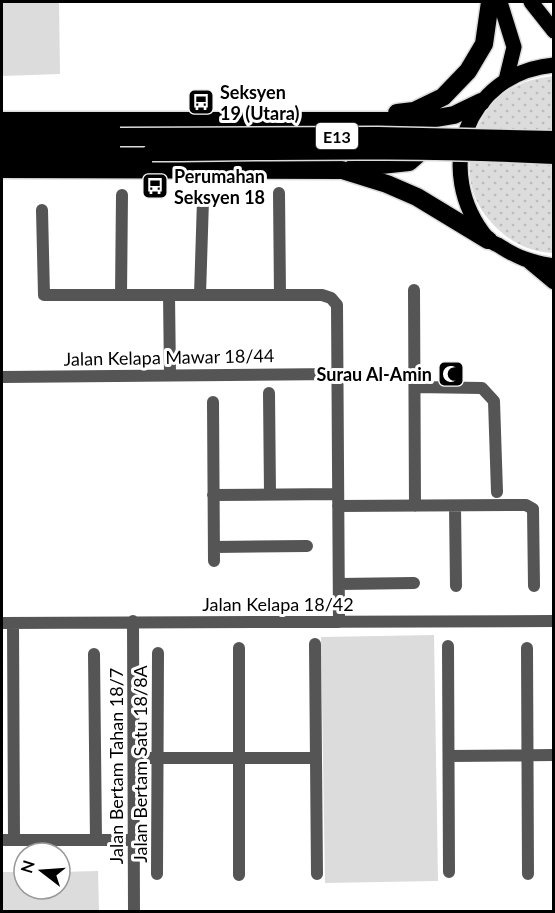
<svg xmlns="http://www.w3.org/2000/svg" width="555" height="913" font-family="Lato,sans-serif">
<style>
.grass{fill:url(#grass-dots)}
.park{fill:#dcdcdc}
.lines{fill:none;stroke-linecap:round;stroke-linejoin:round}
.major-casing{stroke:#dbdbdb;stroke-width:18}
.highway-casing{stroke:#dbdbdb;stroke-width:21}
.minor{stroke:#555;stroke-width:12}
.major{stroke:#000;stroke-width:15}
.highway{stroke:#000;stroke-width:18}
.highway-bridge-casing{stroke:#dbdbdb;stroke-width:21;stroke-linecap:butt}
.highway-bridge{stroke:#000;stroke-width:18}
.labels{text-anchor:middle;dominant-baseline:central;stroke-width:6;stroke-linejoin:round;paint-order:stroke}
.shield{fill:#fff;stroke:#4c4c4c;stroke-width:1.5}
.shield-label{font-size:16px;font-weight:bold;fill:#000}
.poi-label{font-size:18px;font-weight:bold;fill:#000;stroke:#fff;text-anchor:start}
.street-label{font-size:18px;fill:#000;stroke:#fff}
</style>
<defs>
<pattern id="grass-dots" width="8" height="8" patternUnits="userSpaceOnUse" patternTransform="scale(1.5)"><rect width="8" height="8" fill="#dcdcdc"/><path d="M2 2h.1M6 6h.1" fill="none" stroke="#bbb" stroke-width="1.8" stroke-linecap="round"/></pattern>
</defs>
<rect width="100%" height="100%" fill="#fff"/>
<!-- grass -->
<path class="grass" d="M553,76V253C533,252 515,245 500,231C489,221 479,209 474,194C461,158 477,108 510,89C524,81 538,78 553,76Z"/>
<!-- park -->
<path class="park" d="M2,2H59L60,74L2,76Z
M434,635L438,881L325,883L321,637Z
M98,871L99,911H2V872H24V889H60V872Z"/>
<g class="lines">
<!-- major casing -->
<g class="major-casing">
<path id="major" d="M500,2L514,47L506,80
M531,2L554,31
M554,65C465,73 432,172 487,238C489,242 494,243 498,245C518,258 530,262 554,266
M530,262L554,282"/>
</g>
<!-- highway casing -->
<g class="highway-casing">
<path id="highway" d="M397,113L414,111L443,97L468,71L484,44L490,2
M2,121H419L454,115L481,102
M2,137H120
M2,153L152,152
M353,168L409,162L417,155L419,139
M2,169L342,170L387,184L417,197L488,240"/>
</g>
<!-- minor -->
<path class="minor" d="M279,193L280,295
M42,210L44,295H322L331,298L337,305L339,622
M414,290L415,506
M121,295L122,195
M169,295L170,375
M200,295L203,200
M2,377L337,374
M415,387L482,388L494,401L497,492
M269,393L270,494
M213,402L214,561
M213,495L338,494
M338,506L526,505L533,509L534,586
M455,506L456,586
M214,547L307,546
M339,584L414,583
M133,621L134,912
M2,623L554,621
M13,623L14,840
M315,644L317,874
M448,646L449,872
M527,648L528,874
M94,654L96,840
M449,756L554,755
M134,758H316
M2,840H134
M157,874L158,653
M239,875V648"/>
<!-- major -->
<use href="#major" class="major"/>
<!-- highway -->
<use href="#highway" class="highway"/>
<!-- highway-bridge casing -->
<g class="highway-bridge-casing">
<path id="highway-bridge" d="M120,137L378,136L554,140
M152,152C286,151 420,148 554,155"/>
</g>
<!-- highway-bridge -->
<use href="#highway-bridge" class="highway-bridge"/>
</g>
<!-- icons -->
<defs>
<g id="bus-square" transform="scale(1.35)"><rect x="-9" y="-9" width="18" height="18" rx="4" fill="#000" stroke="#fff"/><path d="M-5-6H5V4H4V6H2V4H-2V6H-4V4H-5ZM-3.5-4V0h7V-4ZM-3.5 1.2v1.5H-2V1.2ZM2 1.2v1.5H3.5V1.2Z" fill="#fff"/></g>
<g id="mosque-square" transform="scale(1.35)"><rect x="-9" y="-9" width="18" height="18" rx="4" fill="#000" stroke="#fff"/><path d="M3.5-4.9A6 6 0 1 0 3.5 4.9A5 5 0 1 1 3.5-4.9Z" fill="#fff"/></g>
</defs>
<g fill-rule="evenodd">
<use href="#bus-square" x="201" y="102"/>
<use href="#bus-square" x="155" y="186"/>
<use href="#mosque-square" x="451" y="374"/>
</g>
<g class="labels">
<!-- shield labels -->
<rect class="shield" x="316" y="123" width="42" height="26" rx="4.5"/>
<g class="shield-label">
<text x="337" y="136">E13</text>
</g>
<!-- poi labels -->
<g class="poi-label">
<text x="220" y="92">Seksyen<tspan x="220" dy="21">19 (Utara)</tspan></text>
<text x="174" y="176">Perumahan<tspan x="174" dy="21">Seksyen 18</tspan></text>
<text x="432" y="374" text-anchor="end">Surau Al-Amin</text>
</g>
<!-- street labels -->
<g class="street-label">
<text transform="translate(169 357) rotate(-1)">Jalan Kelapa Mawar 18/44</text>
<text x="278" y="604">Jalan Kelapa 18/42</text>
<text transform="translate(140 764) rotate(-90)">Jalan Bertam Satu 18/8A</text>
<text transform="translate(116 766) rotate(-90)">Jalan Bertam Tahan 18/7</text>
</g>
</g>
<!-- border -->
<rect width="555" height="913" fill="none" stroke="#000000" stroke-width="6"/>
<!-- north arrow -->
<g transform="translate(42 871) rotate(287)"><circle r="28" fill="#ffffff" stroke="#999999" stroke-width="1.5"/>
<path d="M0-4.5L10 22L0 15L-10 22Z" fill="#000000"/>
<text y="-9" font-size="16" font-weight="bold" text-anchor="middle" fill="#000000">N</text>
</g>
</svg>
